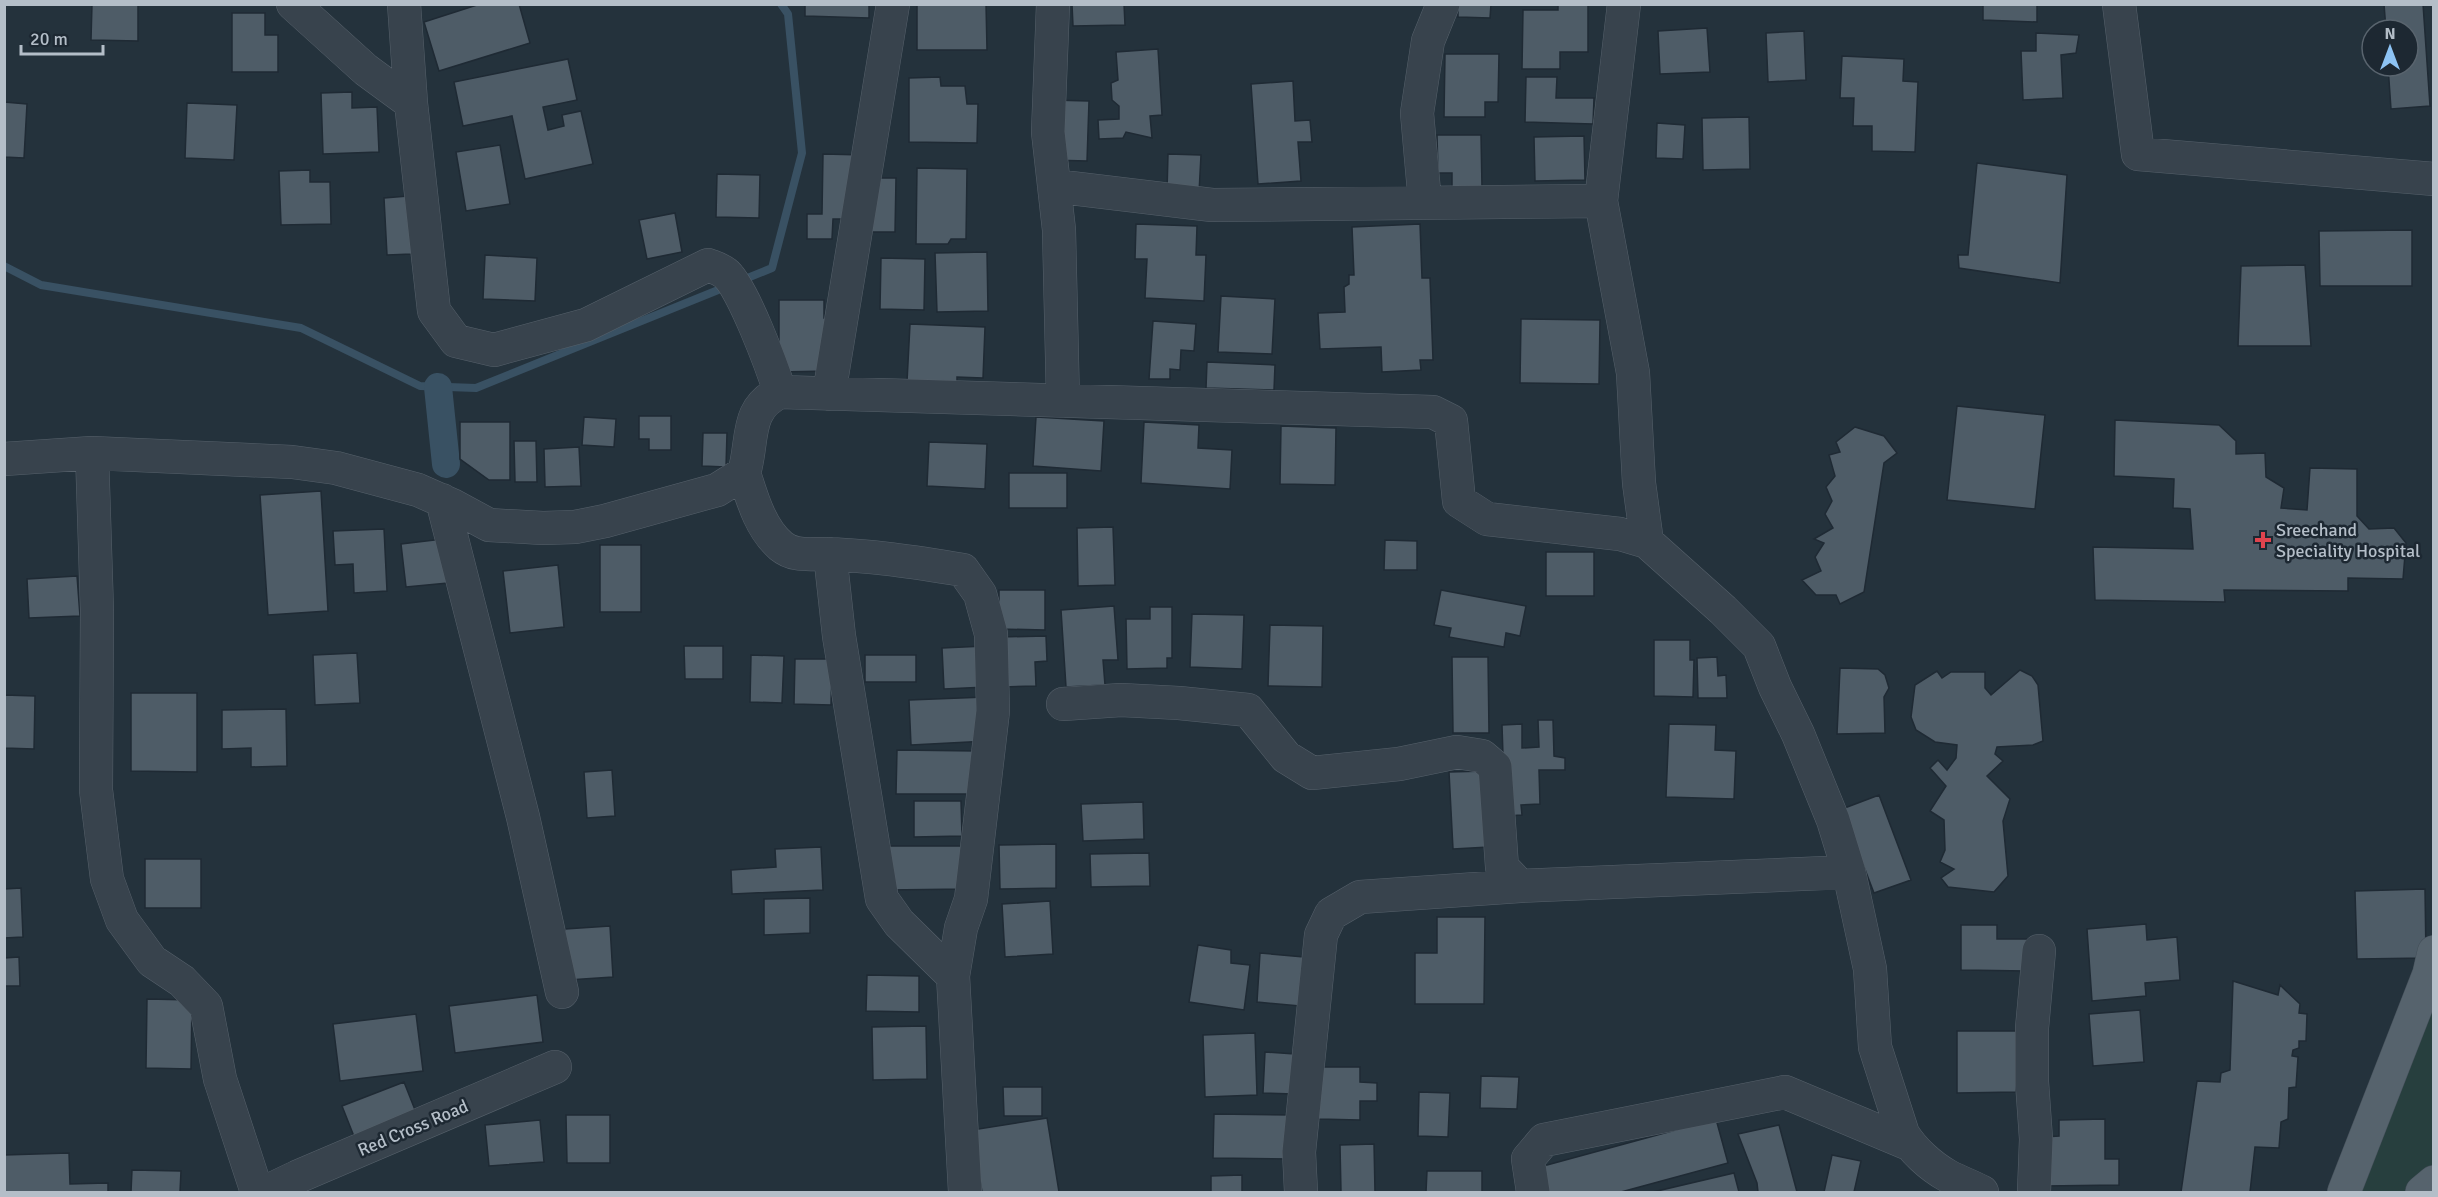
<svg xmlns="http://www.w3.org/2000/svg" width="2438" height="1197" font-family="Signika,sans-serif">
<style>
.green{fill:#273f3e}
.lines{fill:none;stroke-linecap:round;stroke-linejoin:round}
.stream{stroke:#395163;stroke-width:8}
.canal{stroke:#395163;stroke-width:28}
.building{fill:#4e5c67;stroke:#1f2a34;stroke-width:1.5}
.minor-casing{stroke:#56616b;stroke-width:34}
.major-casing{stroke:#444f59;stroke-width:34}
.minor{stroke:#38434d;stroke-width:33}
.major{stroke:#56636d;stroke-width:33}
.health-dot{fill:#e0444e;stroke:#1d2832;stroke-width:2}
.labels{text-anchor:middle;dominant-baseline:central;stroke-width:5;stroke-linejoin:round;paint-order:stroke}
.poi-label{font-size:18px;fill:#b4bec8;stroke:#1d2832;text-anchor:start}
.street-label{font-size:18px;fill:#b4bec8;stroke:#1d2832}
</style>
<rect width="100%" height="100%" fill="#24323c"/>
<!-- green -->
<path class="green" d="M2433,1001V1173L2413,1192H2353Z"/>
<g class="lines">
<!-- stream -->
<path class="stream" d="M4,266L41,285L301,328L420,386L476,388L728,286
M740,281L772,268L802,153L788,14L781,4"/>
<!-- canal -->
<path class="canal" d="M438,387L446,464"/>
</g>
<!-- building -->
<path class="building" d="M92,4H138V41L91,40Z
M480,4H519L530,43L439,71L424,22Z
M805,4H869V18L805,16Z
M917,4H986L987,50H917Z
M1072,4H1124L1125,25L1073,26Z
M1458,4H1491L1490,18L1458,17Z
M1558,4H1588V52H1560V69H1522L1523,10H1558Z
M1983,4H2037V22L1983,20Z
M2384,4H2423L2430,106L2391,109L2388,66H2408V30H2386Z
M232,13H265V35H278V72H232Z
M1707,28L1710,72L1660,74L1658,31Z
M1804,31L1806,80L1768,82L1766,33Z
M2036,33L2079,35L2076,53L2061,55L2063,98L2023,100L2021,51H2036Z
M1158,49L1162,115L1150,116L1152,138L1126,132L1123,138L1099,139L1098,120L1119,119V106L1112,100L1111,83L1118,80L1116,52Z
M1445,54H1499L1498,102H1485V117H1444Z
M1842,56L1904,59L1903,81L1918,82L1915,152L1872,151V126H1853L1854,98H1840Z
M568,59L577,100L543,107L548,130L564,126L562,115L581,111L593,164L525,179L512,116L463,126L454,82Z
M940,77L941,86H965L967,104H978L977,143L909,142V78Z
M1526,77H1557L1556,98H1594L1593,124L1525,122Z
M1293,81L1295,121L1310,120L1312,142H1298L1301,181L1258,184L1251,84Z
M352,92V108L377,107L379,152L323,154L321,93Z
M1051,100L1089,101L1087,161L1050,160Z
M4,102L27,104L24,158L4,157Z
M187,103L237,105L234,160L185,158Z
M1749,117L1750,169L1703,170L1702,118Z
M1657,123L1685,125L1683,159L1656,158Z
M1437,135H1481L1482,188H1452V173H1438Z
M1584,136L1585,180L1535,181L1534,137Z
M500,145L510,204L466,211L456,152Z
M823,154L864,155L862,219H833L832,239H807V214H822Z
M1168,154L1201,155L1199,193L1167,192Z
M1977,163L2067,175L2060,283L1959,268L1958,255H1968Z
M917,168L967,169L966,239H951L948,244H916Z
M310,170V182H330L331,224L281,225L279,171Z
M717,174L760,175L759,218L716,217Z
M870,178H896L895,232H869Z
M408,196L412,254L387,255L384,198Z
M675,213L682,252L647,259L639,220Z
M1136,224L1197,226L1196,255H1206L1204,301L1145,298L1147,259H1135Z
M1420,224L1422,278H1430L1433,360H1420L1421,370L1382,372L1381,347L1320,349L1318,313L1345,312L1344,287L1349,284V275H1354L1352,227Z
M2412,230V286H2320L2319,231Z
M987,252L988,311L937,312L935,253Z
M485,255L537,258L535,301L483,299Z
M881,258L925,259L924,310L880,309Z
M2305,265L2311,346H2238L2241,266Z
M1221,296L1275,299L1272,354L1218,352Z
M779,300H824V318H845L829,371L779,372Z
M1521,319L1600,320L1599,384L1520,383Z
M1153,321L1196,324L1194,351L1181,350L1180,370L1170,369V379H1149Z
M910,324L985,327L983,378L957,377V385L907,382Z
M1207,362L1275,365L1274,390L1206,388Z
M1957,406L2045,415L2035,509L1947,500Z
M639,416H671V450H649V439H639Z
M584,417L616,419L614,447L582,445Z
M1036,417L1104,421L1101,471L1033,466Z
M2115,420L2219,425L2236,441V454L2265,453L2266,477L2284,488L2281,508L2307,510L2310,468L2357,469V516L2369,529L2394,528L2406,543L2403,579L2348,578V591L2224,590L2225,602L2095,600L2093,547L2193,549L2190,509L2173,508L2174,479L2114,476Z
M460,422H510V480H489L460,459Z
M1144,422L1199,425L1198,448L1232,450L1230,489L1141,483Z
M1281,426L1336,428L1335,485L1280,484Z
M1855,427L1884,436L1897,453L1884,463L1864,592L1840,604L1836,595H1816L1802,580L1821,571L1815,557L1824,543L1814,539L1833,528L1825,514L1832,501L1826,487L1835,476L1829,455L1840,452L1836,442Z
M703,433H727L726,467L702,466Z
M514,441H536L537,482H515Z
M929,442L987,444L985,489L927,486Z
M579,447L581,486L545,487L544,449Z
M1009,473H1067V508H1009Z
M321,491L328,611L268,615L260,495Z
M1113,527L1115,585L1078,586L1077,528Z
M384,529L387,591L354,593L353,564L335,565L333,531Z
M443,539L448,583L406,587L401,544Z
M1385,540L1417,541V570H1384Z
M600,545H641V612H600Z
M1546,552H1594V596H1546Z
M558,565L564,627L510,633L503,571Z
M77,576L80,616L29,618L27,579Z
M999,590H1045V630L999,629Z
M1441,590L1526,606L1520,636L1506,633L1504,647L1449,637L1451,628L1434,625Z
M1114,606L1118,660H1103L1105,685L1066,687L1061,610Z
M1150,607H1172V658H1167V668L1127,669L1126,619H1150Z
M1192,614L1244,615L1242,669L1190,667Z
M1270,625L1323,626L1322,687L1268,686Z
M1046,636L1047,661L1035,662L1036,686L1002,687L1001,637Z
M1654,640H1690V660H1694L1693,697L1654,696Z
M684,646H723V679H685Z
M985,646L987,687L944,689L942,648Z
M357,653L360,703L315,705L313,655Z
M751,655L784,656L782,703L750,702Z
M865,655H916V682H865Z
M1452,657H1488L1489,733H1453Z
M1717,657L1718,676L1726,675L1727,698H1698L1697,658Z
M795,659H832L831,705L794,704Z
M1840,668L1878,669L1885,675L1889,688L1884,697L1885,733L1837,734Z
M2020,670L2032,676L2038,685L2043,741L2033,745L1997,747L1995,754L2003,761L1987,776L2010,799L2003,821L2008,876L1994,892L1948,887L1941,878L1954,869L1940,862L1945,850L1944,820L1930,811L1946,786L1930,768L1938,760L1947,770L1956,758L1957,745L1935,742L1916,730L1911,717L1915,685L1937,671L1942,678L1951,672H1985V688L1991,695Z
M131,693H197V772L131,771Z
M4,695L35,696L34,749L4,748Z
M986,697L988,741L911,745L909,700Z
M286,709L287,766L251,767V748L222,749V710Z
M1538,720H1553L1554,756L1565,758V770H1539L1540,804L1521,805L1522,815L1505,816L1502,725L1522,724V748L1539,747Z
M1669,724L1716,725L1715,750L1736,751L1734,799L1666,797Z
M897,750L977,751L976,794H896Z
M612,770L615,816L587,818L584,772Z
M1486,771L1489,847L1453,849L1449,772Z
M1879,795L1911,880L1874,893L1842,809Z
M914,801H961L962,836L914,837Z
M1143,802L1144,839L1083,841L1081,804Z
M1056,844V888L1000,889L999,845Z
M886,846H966V889L886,890Z
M821,847L823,890L732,894L731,870L776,867L775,849Z
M1149,853L1150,886L1091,887L1090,854Z
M145,859H201V908H145Z
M21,888L23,937L4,938V889Z
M2425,889L2426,958L2357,959L2355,891Z
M810,898V933L764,935V899Z
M1050,901L1053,954L1005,957L1002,904Z
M1437,917H1485L1484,1004H1415V953H1437Z
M2146,924L2147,940L2177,937L2180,980L2145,983L2146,996L2092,1001L2087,929Z
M1961,925H1997V939H2027V971L1961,970Z
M610,926L613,977L568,980L565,929Z
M1198,945L1231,950V963L1250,965L1244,1010L1189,1002Z
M1260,953L1304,957L1300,1006L1257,1002Z
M19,957L20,986H4V958Z
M867,975L919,976V1012L866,1011Z
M2233,981L2278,995L2280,985L2300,1004L2299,1013L2307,1014L2306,1041H2299V1048L2293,1050L2292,1056L2298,1057L2296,1087L2289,1088L2288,1119L2281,1122L2279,1148L2255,1147L2250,1192H2181L2197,1081L2220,1082L2221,1073L2230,1070Z
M537,995L543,1042L455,1053L449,1006Z
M147,999L192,1000L191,1069L146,1068Z
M2140,1010L2144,1062L2093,1066L2089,1014Z
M416,1014L423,1071L340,1081L333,1024Z
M926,1026L927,1079L873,1080L872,1027Z
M1957,1031H2016V1092L1957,1093Z
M1255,1033L1257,1095L1205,1097L1203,1035Z
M1265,1052L1295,1054L1294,1094L1263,1093Z
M1318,1067H1360V1082L1377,1083V1101H1360V1120L1318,1119Z
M1481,1076L1519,1077L1517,1109L1480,1108Z
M404,1082L419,1120L357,1144L342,1106Z
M1003,1087H1042V1116H1004Z
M1419,1092L1450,1093L1448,1137L1418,1136Z
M1214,1114L1292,1115L1291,1159L1213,1158Z
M566,1115H610V1163H567Z
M1047,1118L1059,1192H982L972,1130Z
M1716,1119L1728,1163L1621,1192H1543L1536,1168Z
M2105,1119V1159H2119V1185L2044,1186L2043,1137L2059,1136V1120Z
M540,1120L544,1162L489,1166L485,1125Z
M1779,1125L1797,1192H1758L1757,1183L1738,1134Z
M1374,1144L1375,1192H1341L1340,1145Z
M69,1153L70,1184L108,1183V1192H5L4,1155Z
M1832,1155L1861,1161L1854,1192H1824Z
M132,1170L181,1171L180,1192H131Z
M1427,1171H1482V1192H1426Z
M1734,1173L1739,1192H1653Z
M1242,1175V1192H1211V1176Z"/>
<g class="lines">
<!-- minor casing -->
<g class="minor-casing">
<path id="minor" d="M293,4L366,70L411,103L434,311L456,341L494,350L586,325L708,265C713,267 720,269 725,273C742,285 773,370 780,392
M404,4L411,103
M1053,4L1048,132L1059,230L1063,401
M1624,4L1601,201L1633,373L1639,483L1647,542
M2119,4L2138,154L2434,179
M1054,186L1212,205L1601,201
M1425,203L1417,113L1428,41L1443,4
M829,394L893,4
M92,453L97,610L96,790L107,879L122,920L152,961L182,981L206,1006L220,1079L257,1192
M4,459L92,453L292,462L336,468L418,490L452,505L489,525L543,528L575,527L605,521L717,490L744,473C754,440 744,409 780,392L1433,412L1451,421L1459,501L1487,519L1620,534L1647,542L1723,610L1759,646L1775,687L1798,734L1833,820L1849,872L1870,969L1875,1047L1903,1134C1913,1150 1930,1166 1948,1176C1959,1182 1971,1186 1982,1192
M744,473C752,498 760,528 781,546C793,556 807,554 821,554C869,555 915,562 963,570L980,594L991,634L993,711L971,899L961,928L953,976L965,1192
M442,500L523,817L562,992
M830,554L839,636L882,899L899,923L953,976
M1063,704L1121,700L1179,703L1248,710L1286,757L1312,773L1399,764L1457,752L1482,756L1495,767L1502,867L1520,886
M275,1192L276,1187L297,1177L555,1067
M1301,1192L1299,1152L1321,935L1331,914L1360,897L1520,886L1849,872
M1533,1192L1528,1159L1544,1140L1785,1092L1909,1144
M2034,1192L2036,1139L2032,1082V1028L2039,951"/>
</g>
<!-- major casing -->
<g class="major-casing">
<path id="major" d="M2344,1192L2429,974L2434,952
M2422,1192L2434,1182"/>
</g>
<!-- minor -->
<use href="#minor" class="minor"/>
<!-- major -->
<use href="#major" class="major"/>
</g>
<!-- markers -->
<path class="health-dot" d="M2260 531h6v6h6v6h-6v6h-6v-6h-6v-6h6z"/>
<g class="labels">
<!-- poi labels -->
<g class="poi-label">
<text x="2276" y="530">Sreechand<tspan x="2276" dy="21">Speciality Hospital</tspan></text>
</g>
<!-- street labels -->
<g class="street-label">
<text transform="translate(413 1128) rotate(-23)">Red Cross Road</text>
</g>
</g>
<!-- border -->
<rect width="2438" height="1197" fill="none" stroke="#b4bec8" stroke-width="12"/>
<!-- north arrow -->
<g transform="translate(2390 48)"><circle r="28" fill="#1d2832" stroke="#59646e" stroke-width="1.5"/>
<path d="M0-4.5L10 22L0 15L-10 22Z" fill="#8dc3f4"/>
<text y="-9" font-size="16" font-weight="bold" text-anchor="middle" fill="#b4bec8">N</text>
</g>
<!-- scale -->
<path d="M21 45v9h82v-9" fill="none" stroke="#b4bec8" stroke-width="3"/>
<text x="30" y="45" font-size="18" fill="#b4bec8" stroke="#1d2832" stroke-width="4.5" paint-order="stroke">20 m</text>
</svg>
